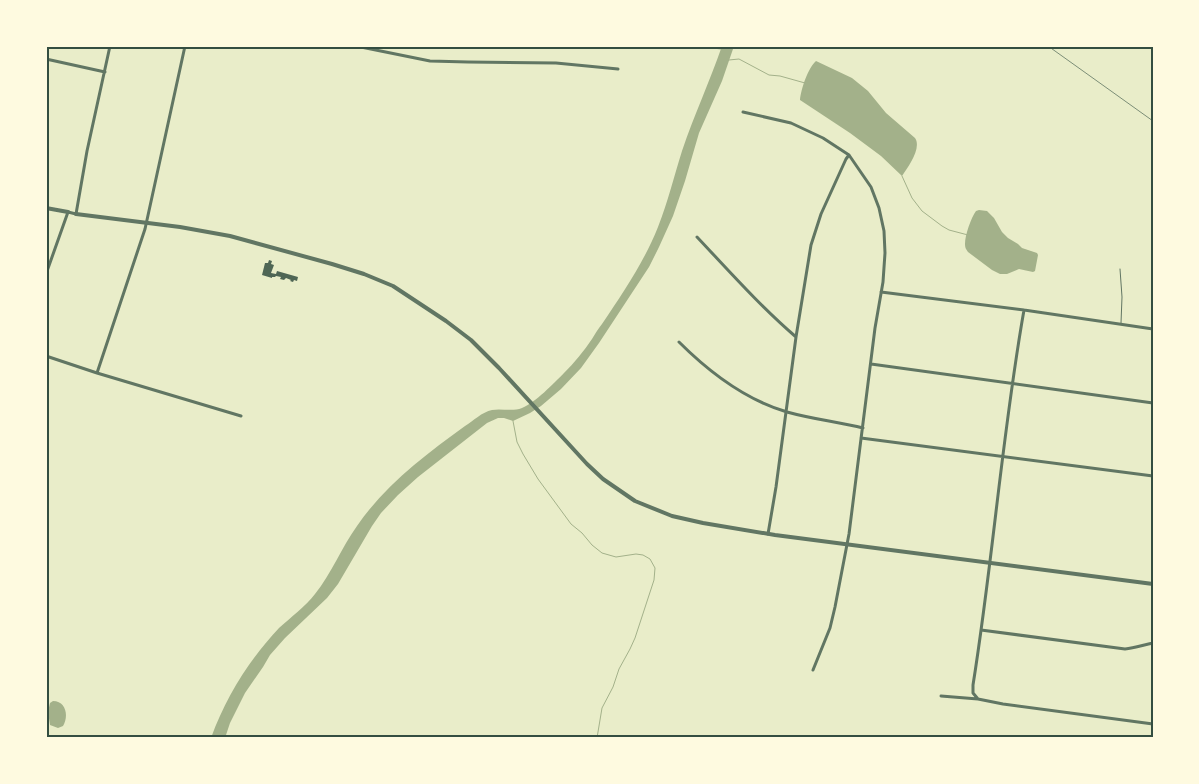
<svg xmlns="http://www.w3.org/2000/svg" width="1199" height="784" font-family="Karla,sans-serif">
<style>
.water{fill:#a3b18a}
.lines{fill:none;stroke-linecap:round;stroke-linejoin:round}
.stream{stroke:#a3b18a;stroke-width:1}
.building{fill:#4f6655}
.service{stroke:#617663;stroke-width:1}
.minor{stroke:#617663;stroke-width:3}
.tertiary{stroke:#617663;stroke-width:4}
.rail{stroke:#7c8e77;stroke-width:1}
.neatline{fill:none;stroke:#344e41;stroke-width:2}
</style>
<rect width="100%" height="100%" fill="#e9edc9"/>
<!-- water -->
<path class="water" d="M722,46H734L733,49L722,81L699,133L685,181L673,216L659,247L649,267L599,343L581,368L561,389L541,406L530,413L513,421L504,418H498L487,423L418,477L398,495L381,513L372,526L338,584L327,598L285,638L270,655L263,667L245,693L230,723L225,738H211C226,697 249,660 279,628C291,617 305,607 315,594C332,573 341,548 357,526C385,485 425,455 465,426C473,421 482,412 492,410C502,408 512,412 522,408C536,402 553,384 564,373C574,363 584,351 592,339C595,334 598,329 602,324C623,293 644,262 658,227C668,202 674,176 682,151C694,115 710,81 722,46Z
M816,61L852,78L868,91L886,113L915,138C922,148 908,167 902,176L881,156L850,133L800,100C801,89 808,68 816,61Z
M979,210L987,211L994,218L1002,232L1008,238L1018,244L1022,248L1037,253L1038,255L1035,271L1033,272L1019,269L1007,274H1000L992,270L968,252C966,249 965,248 965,244C965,235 971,218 976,211Z
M53,701C66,701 69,716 63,726L58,728L50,725L48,712L50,703Z"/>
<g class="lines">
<!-- stream -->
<path class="stream" d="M696,46L721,49
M729,60L739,59L769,75L780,76L805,83
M902,176L912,198L922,211L942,226L949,230L968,235
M513,421L517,442L523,454L538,479L571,524L582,533L592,545L602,553L616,557L636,554L643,555L650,559L655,568L654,580L635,638L630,649L619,669L613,687L602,708L597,738"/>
</g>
<!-- building -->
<path class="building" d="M269,260L272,261L271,264L274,265L271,273L276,274L277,271L298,277L297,281L294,280L293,282L290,281L291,280L286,278L284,280L280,279L281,277L276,276L275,277H272V278L262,275L265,263H268Z"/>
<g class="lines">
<!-- service -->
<path class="service" d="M1120,269L1122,297L1121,323"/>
<!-- minor -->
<path class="minor" d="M356,46L430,61L468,62L556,63L618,69
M46,59L105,72
M743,112L791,123L823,138L849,155L871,187L879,208L884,231L885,253L883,282L875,328L849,534L835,607L830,628L813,670
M697,237C729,271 760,306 796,337
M46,274L68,212L76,214L87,151L110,46
M881,292L1024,310L1153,329
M679,342C709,372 746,400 787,412C812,419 838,422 863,428
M46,356L97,373L241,416
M871,364L1153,403
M97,373L145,229L185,46
M861,438L1153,476
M768,534L776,487L796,337L811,245L821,214L846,159L849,155
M981,630L1125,649C1135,648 1143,645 1153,643
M941,696L978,699L1003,704L1153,724
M978,699L973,693V685C993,560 1002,434 1024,310"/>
<!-- tertiary -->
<path class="tertiary" d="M46,208L68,212
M76,214L180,227L230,236L332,264L364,274L393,286L446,321L471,340L499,368L587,464L603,479L635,501L672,516L703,523L775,535L1153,584"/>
<!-- rail -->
<path class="rail" d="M1048,46L1153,121"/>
</g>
<!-- border -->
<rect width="1199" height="784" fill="none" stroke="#fefae0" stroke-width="95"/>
<rect x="48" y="48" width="1104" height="688" class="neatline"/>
</svg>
